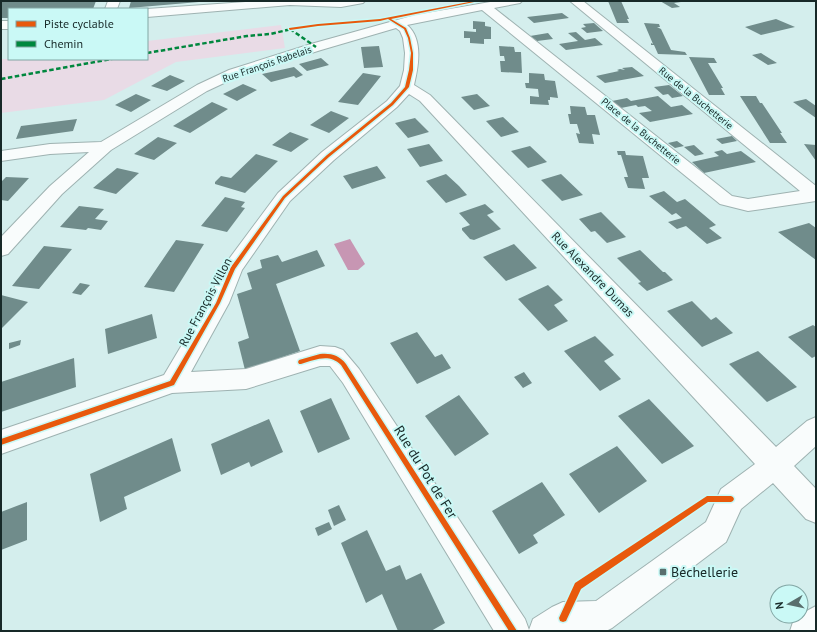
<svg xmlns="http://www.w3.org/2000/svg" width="817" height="632" font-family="'PT Sans',sans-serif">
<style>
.green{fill:#e9dbe6}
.water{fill:#c796b3}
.building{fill:#708c8b}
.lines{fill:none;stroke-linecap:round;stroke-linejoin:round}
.minor-casing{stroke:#9eb2b1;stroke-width:2}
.minor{fill:#f9fcfc;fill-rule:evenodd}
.quiet{stroke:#00873e;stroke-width:2.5;stroke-dasharray:4.5 2.5;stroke-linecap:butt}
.cycleway-casing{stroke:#caf9f6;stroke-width:3}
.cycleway{fill:#e8590c;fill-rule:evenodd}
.poi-dot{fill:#596e6d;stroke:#caf9f6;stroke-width:1.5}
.labels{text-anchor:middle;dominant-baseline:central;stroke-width:4;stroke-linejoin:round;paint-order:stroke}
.far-street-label{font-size:10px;fill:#172928;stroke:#caf9f6}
.street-label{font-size:12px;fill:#172928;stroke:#caf9f6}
.near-street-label{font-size:14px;fill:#172928;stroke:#caf9f6}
.near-poi-label{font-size:14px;fill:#172928;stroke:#caf9f6;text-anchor:start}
</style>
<rect width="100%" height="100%" fill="#d4eeed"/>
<!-- green -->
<path class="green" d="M281,25L285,48L176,62L104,100L1,113V59H147V41Z"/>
<!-- water -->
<path class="water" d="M350,239L365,264L358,270H348L334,244Z"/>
<!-- building -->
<path class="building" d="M1,1H96L93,9H9V18H1Z
M131,1H199V2L129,8Z
M608,1H621L629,19H627L629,23H617Z
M660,1H681V2L674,3L680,7L672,8Z
M562,13L569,18L534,23L527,17Z
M776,19L795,27L761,35L745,27Z
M473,21L485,22V26L491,27V39H484V44L470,43V38H464V31L476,32V29H473Z
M594,23L603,31L587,33L581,28L586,27L583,24Z
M644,23L659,24L660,27H657L661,29L671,50L685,52L687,55L658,54L654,45H651V43L653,44Z
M576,32L585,40L595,38L603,45L566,50L559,44L578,41L568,33Z
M548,33L553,39L537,41L530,36Z
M379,46L383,67L364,68L361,47Z
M499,46L514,47L515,52H521L522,73L501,72L500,61H505L504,56H500Z
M761,53L777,63L768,65L752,55Z
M689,57L714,58L717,63H708L723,88H721L725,95H709Z
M321,58L329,65L307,71L299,64Z
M294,67L303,75L296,78L294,76L271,82L262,74Z
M632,67L644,76L605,83L596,76L619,71L617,70L620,69L625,70L622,68Z
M363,73L381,76L358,105L338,102Z
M529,73L544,74L545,80L555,81L558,98L550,97V100H548L549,105L530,104V96L539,97L538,89L526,88L525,83H529Z
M170,75L185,81L167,91L151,86Z
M243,84L257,90L237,101L223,94Z
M669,85L678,92L683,96L672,98L668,94L663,95L654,87Z
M136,94L151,100L131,112L115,105Z
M477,94L490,106L474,110L461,97Z
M658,96L671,107L682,105L693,114L650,122L639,113L652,111L645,106L638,107L636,105L621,108L612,101L627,98L631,101Z
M740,96H756L760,103H762L782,133H780L787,143H770Z
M806,99L816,106V118L793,102Z
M212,102L228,109L190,133L173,126Z
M570,106L585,107L587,115H595L600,135L592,134L594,144L579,143L576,133L580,134L577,124H570L568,114H571Z
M331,111L349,118L329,133L310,125Z
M503,117L519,132L501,137L486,121Z
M415,118L429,132L408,138L395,123Z
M77,119L73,131L16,139L21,126Z
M290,132L309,139L291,152L272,145Z
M732,136L737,141L722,144L716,139Z
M158,137L177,143L154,160L134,154Z
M677,141L684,146L675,148L668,143Z
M429,144L443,161L420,167L407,149Z
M804,144L816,145V161Z
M694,145L704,154L695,156L684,147Z
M530,146L547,162L528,168L511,151Z
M722,150L727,154L741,151L756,162L704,173L692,162L719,156L714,152Z
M617,151H625L626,155L643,156L649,178H642L645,189L628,188L624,177H628L621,155H618Z
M256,154L278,161L245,193L215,184V182L221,176L231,178Z
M377,166L386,178L352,189L343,176Z
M117,168L139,173L116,194L93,188Z
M446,174L459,186L467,195L446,203L426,181Z
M561,174L583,195L562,201L541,180Z
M6,177L29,178L8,201L1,200V182Z
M664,191L677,202L685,199L716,225L709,228L722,238L707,244L686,226L677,229L668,222L682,218L676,213L672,215L649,196Z
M225,197L245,202L241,207L245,208L227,232L201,226Z
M485,204L494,212L487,215L501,229L474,240L470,239L462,230V228L470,225L459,213Z
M79,206L104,209L95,219L108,221L101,230L88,228L86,230L60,227Z
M601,212L626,237L607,243L595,231L591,232L579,219Z
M809,223L816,228V260L778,232Z
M176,240L204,244L174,292L144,287Z
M514,244L537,268L506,281L483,257Z
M44,246L72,249L39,289L12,286Z
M317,250L325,266L276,284L300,351L245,370L238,342L249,338L237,294L252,289L247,273L262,268L260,260L278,255L282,262Z
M640,250L663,272H665L673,280L647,291L638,283L641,282L617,258Z
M80,283L90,285L81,295L72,293Z
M548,285L563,300L554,305L568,321L548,331L518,299Z
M1,295L28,302L1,329Z
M692,301L711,320L716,317L733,333L702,347L667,311Z
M152,314L157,338L108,354L105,329Z
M813,325L816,327V356L812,358L788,337Z
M417,332L435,357L442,354L451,368L417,384L390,343Z
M595,336L614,355L604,361L621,379L600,391L564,351Z
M21,340L20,345L9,349V343Z
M758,351L797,387L767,402L729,364Z
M74,358L76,387L1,412V382Z
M524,372L532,383L523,388L514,377Z
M459,395L489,434L455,456L425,416Z
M331,398L350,439L318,453L300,411Z
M649,399L694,446L662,464L618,416Z
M269,419L283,452L251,467L249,462L221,475L211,444Z
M172,438L181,471L124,497L127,509L100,522L90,474Z
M617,446L647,481L599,513L569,474Z
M542,482L565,515L533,535L538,543L519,554L492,511Z
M27,502V540L1,550V512Z
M339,505L346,520L334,526L328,510Z
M329,522L332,529L318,536L315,528Z
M367,530L386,571L400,565L406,580L421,573L445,623L431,631H398L382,594L366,603L341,543Z"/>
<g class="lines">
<!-- minor casing -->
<g class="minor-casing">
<path id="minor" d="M108,1H120L117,9H105Z
M258,1H365L363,3L341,7L290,5L147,17V9Z
M496,1H522L520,3L494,8L732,196L748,199L800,191L570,1H583L816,186V201L748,211L720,204L482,10L407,25C424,39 418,68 414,85L430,95L776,447L807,421L816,417V446L794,466L816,489V523L806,519L773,483L741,509L726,542L612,628L606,631H494L343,383L330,366H320L246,389L172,393L1,454V430L164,375L208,301L226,263L278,193L322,152L387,101L400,86L404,70L405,53L403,38L400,31L396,28L321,50L239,76L207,91L111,150L62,194L8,254L1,256V237L50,186L89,152L50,154L1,161V151L50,144L101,142L197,85L229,70L311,44L415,15ZM409,94L420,101L755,464L721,489L706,522L652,561L596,601L563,602L552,607L533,619L529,630L525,619L359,369L343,350L335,347L320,346L246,369L191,372L229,303L242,270L290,201L334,160L397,107Z
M1,21H9V29H1Z
M816,606V631H790L794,619L798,616H801V614Z"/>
</g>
<!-- minor -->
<use href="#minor" class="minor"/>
<!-- quiet -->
<path class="quiet" d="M290,29L316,47
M147,53L247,36L270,34L292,29
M1,79L112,59"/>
<!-- cycleway casing -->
<g class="cycleway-casing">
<path id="cycleway" d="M474,1H479L391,19L406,28L410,38L413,53V70L409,87L393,105L329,157L285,198L235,269L220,303L174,385L1,445V439L170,381L216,303L231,267L283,196L327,155L391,103L405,87L409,70L411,53L408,38L404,29L388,19L380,21L318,26L290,30L289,29V28L318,24L380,19Z
M320,354C331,353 339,355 346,364L517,631H509L341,365C329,353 315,360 301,364H299L298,362L299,360Z
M707,496H731L733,497L734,499L733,501L731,502H708L581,589L566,621L563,622L560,621L559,618L575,583Z"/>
</g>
<!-- cycleway -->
<use href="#cycleway" class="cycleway"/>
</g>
<!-- markers -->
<rect class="poi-dot" x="659" y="568" width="8" height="8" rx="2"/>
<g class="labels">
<!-- far-street labels -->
<g class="far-street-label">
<text transform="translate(267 64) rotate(-19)">Rue François Rabelais</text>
<text transform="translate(696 98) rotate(39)">Rue de la Buchetterie</text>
<text transform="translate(641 131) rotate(39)">Place de la Buchetterie</text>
</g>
<!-- street labels -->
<g class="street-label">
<text transform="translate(593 274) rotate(46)">Rue Alexandre Dumas</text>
<text transform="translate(205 302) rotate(-62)">Rue François Villon</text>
</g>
<!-- near-street labels -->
<g class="near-street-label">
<text transform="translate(426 472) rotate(58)">Rue du Pot de Fer</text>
</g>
<!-- near-poi labels -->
<g class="near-poi-label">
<text x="671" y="572">Béchellerie</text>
</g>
</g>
<!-- border -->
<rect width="817" height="632" fill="none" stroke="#172928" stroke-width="4"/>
<!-- legend -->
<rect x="8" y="8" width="140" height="52" fill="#caf9f6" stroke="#82a6a4"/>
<rect x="16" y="21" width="20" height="6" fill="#e8590c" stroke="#82a6a4"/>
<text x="44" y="28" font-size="12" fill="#172928">Piste cyclable</text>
<rect x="16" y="41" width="20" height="6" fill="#00873e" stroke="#82a6a4"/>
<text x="44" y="48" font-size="12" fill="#172928">Chemin</text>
<!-- north arrow -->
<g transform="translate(789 604) rotate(261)"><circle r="19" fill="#caf9f6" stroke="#82a6a4"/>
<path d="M0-3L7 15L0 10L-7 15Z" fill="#596e6d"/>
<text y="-6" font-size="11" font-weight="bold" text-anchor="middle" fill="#172928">N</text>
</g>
</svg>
